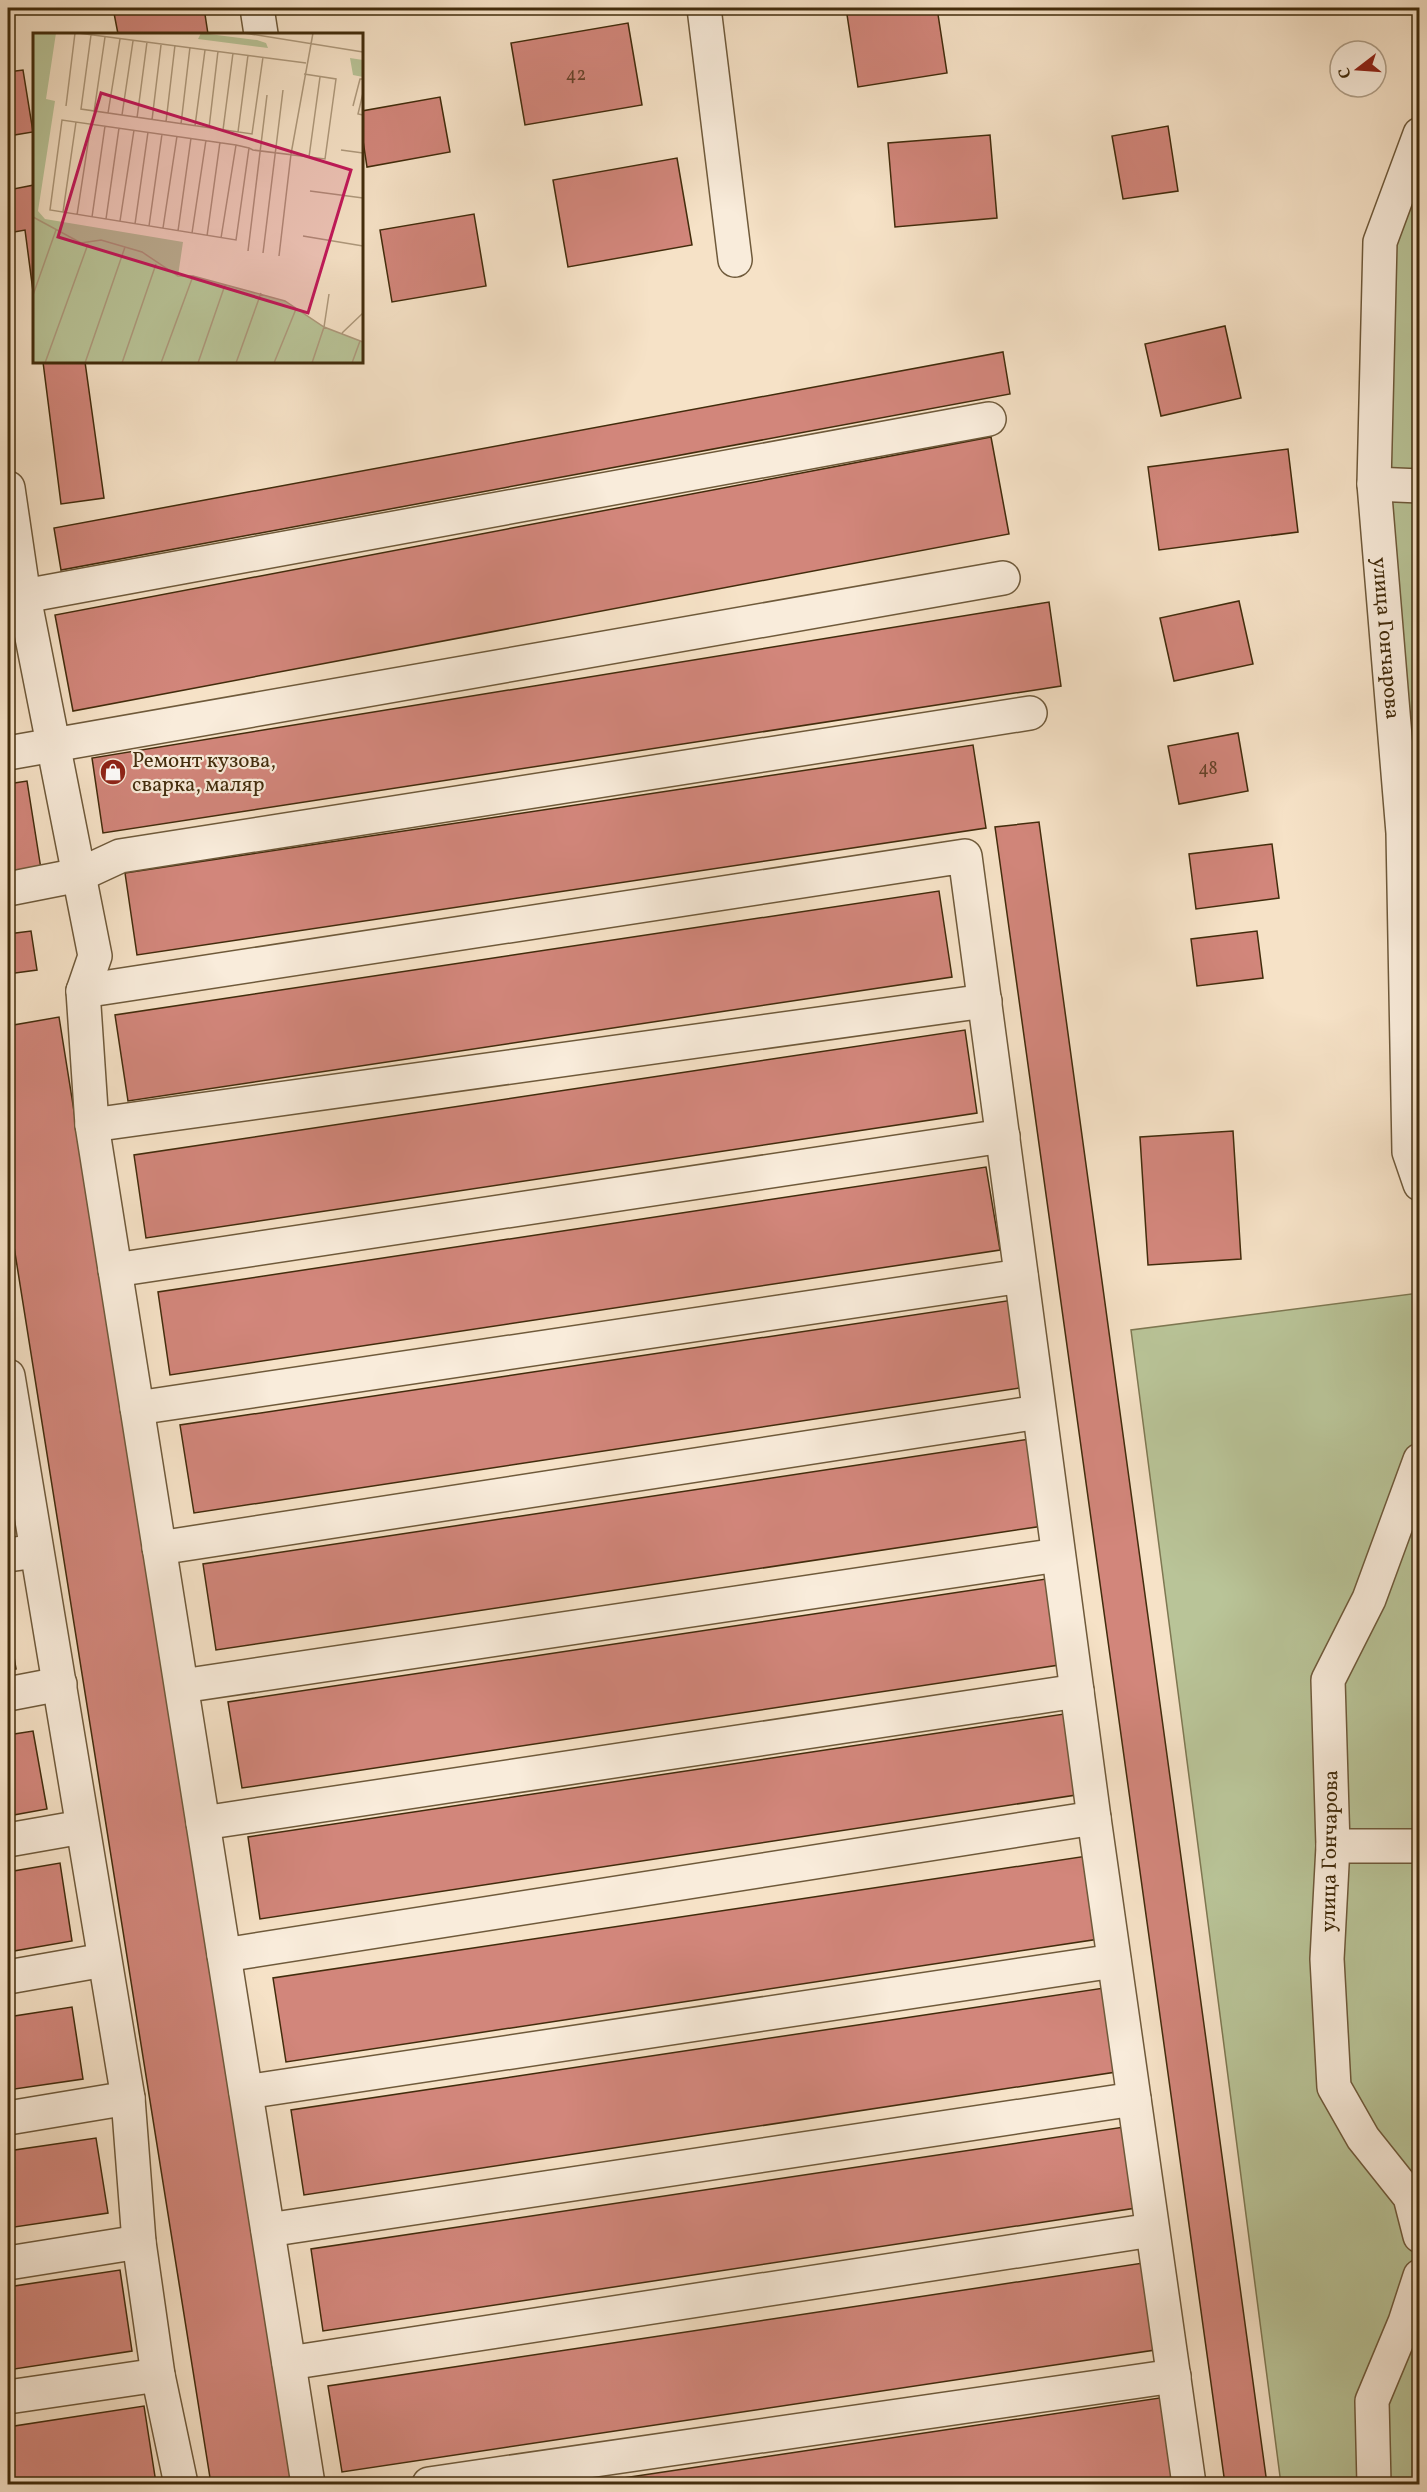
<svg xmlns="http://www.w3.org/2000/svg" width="1427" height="2492" viewBox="0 0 1427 2492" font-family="Vollkorn,serif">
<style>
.green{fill:#b9c498;stroke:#7e7852;stroke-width:1.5}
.building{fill:#d2867b;stroke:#422c0c;stroke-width:1.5}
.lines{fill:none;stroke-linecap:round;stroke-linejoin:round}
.minor-casing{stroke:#6f5a3b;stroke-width:36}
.minor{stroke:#f9ecdb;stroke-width:33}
.labels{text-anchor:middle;stroke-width:4.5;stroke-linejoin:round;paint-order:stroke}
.number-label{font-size:18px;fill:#664228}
.street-label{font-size:21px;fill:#422c0c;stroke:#f9ecdb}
.poi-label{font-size:21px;fill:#422c0c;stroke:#f9ecdb;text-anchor:start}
.inset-road{fill:none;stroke:#ae997c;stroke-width:1.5}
.view{fill:#c2185b;fill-opacity:0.15;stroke:#c2185b;stroke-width:3}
.inset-edge{fill:none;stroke:#422c0c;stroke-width:3}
</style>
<rect width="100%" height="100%" fill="#f6e2c7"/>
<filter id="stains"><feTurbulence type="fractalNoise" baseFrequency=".00333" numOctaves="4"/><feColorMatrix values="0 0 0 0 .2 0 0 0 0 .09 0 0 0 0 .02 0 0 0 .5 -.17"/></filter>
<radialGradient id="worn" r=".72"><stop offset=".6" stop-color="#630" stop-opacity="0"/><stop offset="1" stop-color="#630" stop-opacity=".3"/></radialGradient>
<g class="green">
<polygon points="1419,134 1419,1184 1380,242"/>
<polygon points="1419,1293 1419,2484 1281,2484 1131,1330"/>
</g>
<g class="building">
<polygon points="113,8 204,8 208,34 118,34"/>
<polygon points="846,8 937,8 947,73 858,87"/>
<polygon points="628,23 642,105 525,125 511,43"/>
<polygon points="23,70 33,132 8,136 8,72"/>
<polygon points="440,97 450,152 367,167 362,134 362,111"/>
<polygon points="1168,126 1178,191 1123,199 1112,136"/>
<polygon points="990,135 997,218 895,227 888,143"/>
<polygon points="677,158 692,245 568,267 553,180"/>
<polygon points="34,185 34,299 25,230 8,233 8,190"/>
<polygon points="474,214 486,286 392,302 380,230"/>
<polygon points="1225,326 1241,398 1161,416 1145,344"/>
<polygon points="1003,352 1010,394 61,570 54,528"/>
<polygon points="43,362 85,362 104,498 61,504"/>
<polygon points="991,437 1009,534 73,711 55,615"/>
<polygon points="1288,449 1298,532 1159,550 1148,467"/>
<polygon points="1239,601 1253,664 1174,681 1160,618"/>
<polygon points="1049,602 1061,686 103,833 92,758"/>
<polygon points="1238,733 1248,791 1179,804 1168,746"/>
<polygon points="973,745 986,828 137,955 125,873"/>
<polygon points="27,781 41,869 8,874 8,784"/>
<polygon points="1039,822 1267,2484 1225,2484 995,827"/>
<polygon points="1272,844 1279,898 1196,909 1189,854"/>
<polygon points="939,891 952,977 128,1101 115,1015"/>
<polygon points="31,931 37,970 8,974 8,934"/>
<polygon points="1257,931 1263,978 1197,986 1191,939"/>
<polygon points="59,1017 293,2484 211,2484 8,1209 8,1026"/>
<polygon points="965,1030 977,1113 146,1238 134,1155"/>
<polygon points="1233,1131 1241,1259 1148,1265 1140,1137"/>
<polygon points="986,1167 1000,1250 170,1375 158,1292"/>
<polygon points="1013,1300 1026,1387 194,1513 180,1425"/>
<polygon points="1030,1439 1043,1526 216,1650 203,1564"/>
<polygon points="1046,1579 1059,1665 242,1788 228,1702"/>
<polygon points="8,1620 16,1669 8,1671"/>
<polygon points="1064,1714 1076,1795 260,1919 248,1837"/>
<polygon points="33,1731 47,1809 8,1816 8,1735"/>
<polygon points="1087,1856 1099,1939 286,2062 273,1978"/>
<polygon points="60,1863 72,1941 8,1952 8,1872"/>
<polygon points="1104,1988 1116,2072 304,2195 291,2110"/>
<polygon points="72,2007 83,2079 8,2090 8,2017"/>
<polygon points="1124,2127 1136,2208 323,2331 311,2249"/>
<polygon points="96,2138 108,2213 8,2228 8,2151"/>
<polygon points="1143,2263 1155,2350 342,2472 328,2386"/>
<polygon points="120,2270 132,2351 8,2370 8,2287"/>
<polygon points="1166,2397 1180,2484 583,2484"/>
<polygon points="144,2406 156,2483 8,2484 8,2427"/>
</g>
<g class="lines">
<defs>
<g id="minor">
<polyline points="257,8 261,34"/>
<polyline points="704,8 735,260"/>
<path id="s1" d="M 1420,134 L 1380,242 L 1374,484 L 1403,833 L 1409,1152 L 1420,1184"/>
<polyline points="1374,484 1420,486"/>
<polyline points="8,488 24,597 95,956 83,991 92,1125 308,2484"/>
<polyline points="8,599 989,419"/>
<polyline points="8,753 1003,578"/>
<polyline points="8,889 79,875 120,856 1030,713"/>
<polyline points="83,991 965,856 1094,1818 1189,2484"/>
<polyline points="92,1125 985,1001"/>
<polyline points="115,1270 1003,1136"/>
<polyline points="8,1376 128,2098 139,2242 158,2375 181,2484"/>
<polyline points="137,1408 1021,1276"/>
<polyline points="1420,1460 1369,1599 1328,1680 1333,1846 1327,1959 1334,2087 1363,2138 1410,2197 1420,2236"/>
<polyline points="159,1548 1039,1412"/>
<polyline points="8,1555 36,1551"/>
<polyline points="182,1686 1058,1555"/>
<polyline points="8,1694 60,1684"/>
<polyline points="203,1823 1077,1691"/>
<polyline points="8,1840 82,1827"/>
<polyline points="1333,1846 1420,1846"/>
<polyline points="224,1955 1094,1818"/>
<polyline points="8,1977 104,1960"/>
<polyline points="246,2092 1114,1961"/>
<polyline points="8,2118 128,2098"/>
<polyline points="268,2230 1134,2099"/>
<polyline points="8,2263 139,2242"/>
<polyline points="289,2363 1152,2230"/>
<polyline points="8,2397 158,2375"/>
<polyline points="429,2484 1174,2376"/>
<polyline points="1374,2484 1372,2401 1405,2322 1420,2276"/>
</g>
</defs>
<use href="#minor" class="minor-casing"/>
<use href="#minor" class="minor"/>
</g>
<defs>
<symbol id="shop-disc" viewBox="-11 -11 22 22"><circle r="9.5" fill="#8f2418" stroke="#f9ecdb"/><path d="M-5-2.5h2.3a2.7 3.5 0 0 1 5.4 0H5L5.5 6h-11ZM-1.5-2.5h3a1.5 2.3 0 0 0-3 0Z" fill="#fff"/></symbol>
</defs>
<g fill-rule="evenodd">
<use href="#shop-disc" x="98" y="757" width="30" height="30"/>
</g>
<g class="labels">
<g class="number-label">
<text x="576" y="80">42</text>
<text x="1208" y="774">48</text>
</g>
<g class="street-label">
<text dy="7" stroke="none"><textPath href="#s1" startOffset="512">улица Гончарова</textPath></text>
<text transform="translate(1329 1851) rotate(-89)" y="7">улица Гончарова</text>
</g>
<g class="poi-label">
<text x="132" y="767">Ремонт кузова,<tspan x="132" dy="24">сварка, маляр</tspan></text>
</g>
</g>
<g transform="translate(33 33)">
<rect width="330" height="330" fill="#f6e2c7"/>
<path d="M 0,0 L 23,0 L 13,66 L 22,68 L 5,178 L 12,186 L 150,209 L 145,243 L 160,243 L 252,268 L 291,294 L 330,309 L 330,330 L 0,330 ZM 168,0 L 224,7 L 233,10 L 235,15 L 165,6 ZM 317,25 L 330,27 L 330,44 L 320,42 Z" fill="#b9c498"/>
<path class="inset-road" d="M 45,0 L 273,30M 211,0 L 330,19M 58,2 L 48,76 L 219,101 L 230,24M 330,60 L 325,81 L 330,82M 33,73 L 42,0M 320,73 L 327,46 L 330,46M 61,79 L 72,4M 75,80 L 87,6M 89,82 L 100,8M 104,85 L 114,9M 119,87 L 128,12M 133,89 L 142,12M 148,91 L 157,14M 162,93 L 172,17M 176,95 L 185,18M 190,97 L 200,20M 205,99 L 215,22M 216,115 L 203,207 L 17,177 L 29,87 L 203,112 L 216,115 L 220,117 L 292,126 L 303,46 L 271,41M 308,117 L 330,120M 276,124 L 287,44M 277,158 L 330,165M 30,179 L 43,89M 44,182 L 58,91M 0,184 L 48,210 L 68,207 L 109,219 L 145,243 L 160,243 L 252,268 L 291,294 L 330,309M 59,184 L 72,93M 73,186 L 86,95M 87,188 L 101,97M 102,191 L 115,99M 116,193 L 129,101M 130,195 L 144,103M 145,198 L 158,105M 159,200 L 173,107M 174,203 L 187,109M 270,203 L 330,213M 188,205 L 203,112M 215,218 L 234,62M 230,220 L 250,57M 246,223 L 258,121 L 280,0M 0,262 L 23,197M 309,300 L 330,280M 12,330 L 55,211M 52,330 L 92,214M 89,330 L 123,231M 128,330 L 160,243M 165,330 L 192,252M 203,330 L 228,260M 241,330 L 263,276M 279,330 L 291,294 L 296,261M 319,330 L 327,308"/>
<path class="view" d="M 68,60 L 318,137 L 275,280 L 25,204 Z"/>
<rect width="330" height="330" class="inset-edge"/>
</g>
<rect width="1427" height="2492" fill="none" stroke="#f6e2c7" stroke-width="30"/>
<rect x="9" y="9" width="1409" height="2474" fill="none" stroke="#422c0c" stroke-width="3"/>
<rect x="15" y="15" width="1397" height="2462" fill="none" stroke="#422c0c" stroke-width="1.5"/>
<g transform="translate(1358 69) rotate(253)"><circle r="28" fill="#f9ecdb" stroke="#b09f88" stroke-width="1.5"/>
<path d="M0-4.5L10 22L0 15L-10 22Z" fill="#8f2418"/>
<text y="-9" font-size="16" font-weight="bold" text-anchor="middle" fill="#422c0c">С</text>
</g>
<rect width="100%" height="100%" filter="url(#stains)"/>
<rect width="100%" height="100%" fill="url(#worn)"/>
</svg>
